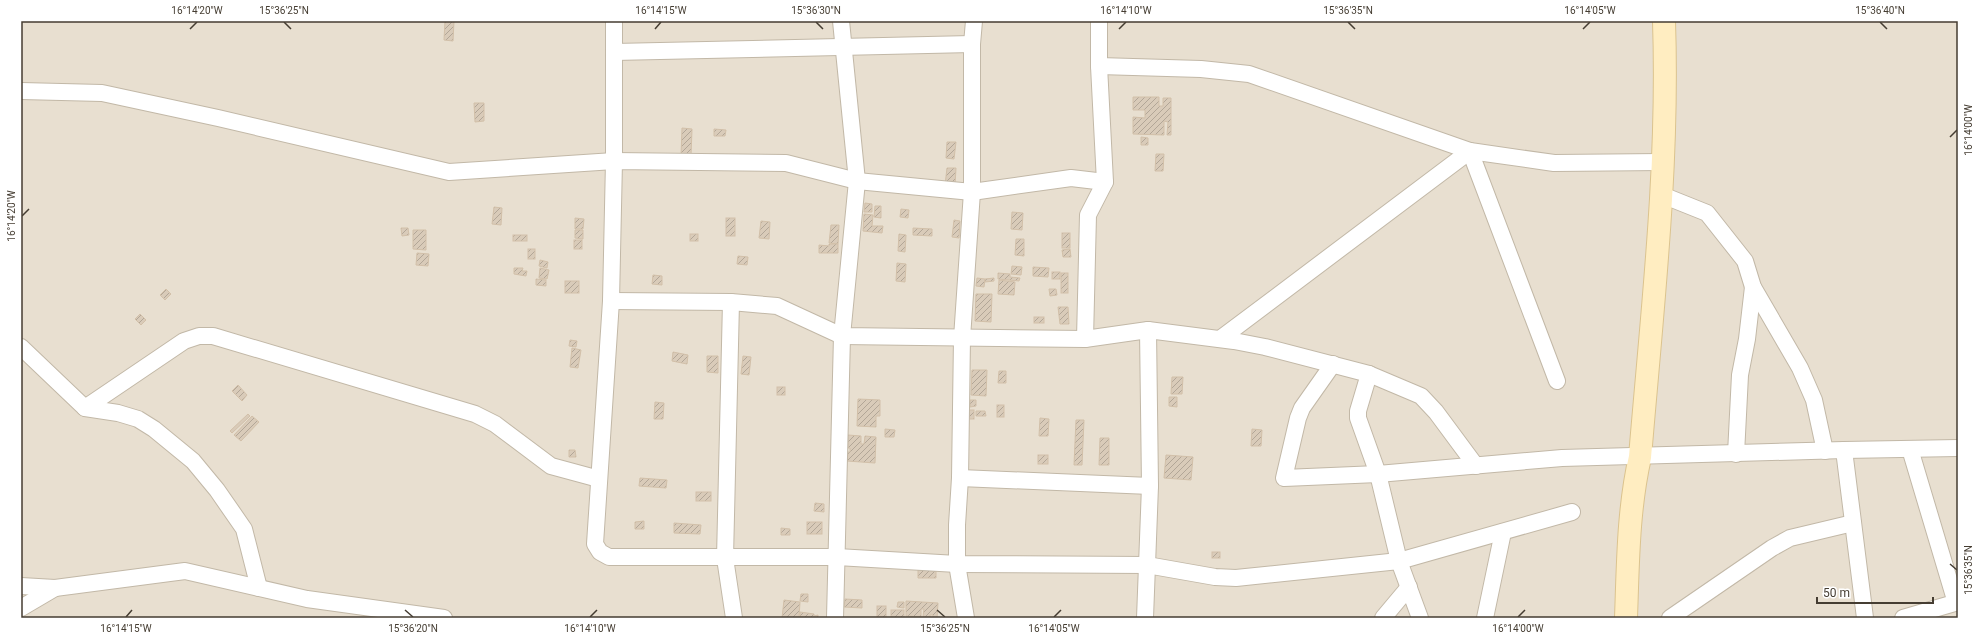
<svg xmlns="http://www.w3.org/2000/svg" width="1979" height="639" viewBox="0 0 1979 639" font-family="Roboto,sans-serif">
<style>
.residential{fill:#e8dfd0}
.building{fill:url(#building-hatch);stroke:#d2c0a9}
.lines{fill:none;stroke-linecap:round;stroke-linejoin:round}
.street-casing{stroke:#c2b8a7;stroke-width:18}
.secondary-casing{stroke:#dbc38e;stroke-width:24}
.street{stroke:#fff;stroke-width:16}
.secondary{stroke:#ffedc1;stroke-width:22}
.ticks{fill:none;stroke:#453d32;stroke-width:1.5}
.neatline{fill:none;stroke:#453d32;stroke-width:1.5}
.ticks-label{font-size:10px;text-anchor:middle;fill:#453d32}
</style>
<defs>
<pattern id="building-hatch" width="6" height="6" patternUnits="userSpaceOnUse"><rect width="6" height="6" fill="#d9cbb9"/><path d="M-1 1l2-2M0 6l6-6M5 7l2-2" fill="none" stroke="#b2a697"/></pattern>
</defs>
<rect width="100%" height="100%" fill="#f3ede2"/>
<rect class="residential" x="21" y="21" width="1937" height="597"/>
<g class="building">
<polygon points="445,21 454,21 453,41 444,40"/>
<polygon points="1133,97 1159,97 1159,106 1163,106 1163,98 1171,98 1171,135 1167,135 1168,122 1164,121 1164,135 1133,134 1133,117 1145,118 1145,110 1133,110"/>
<polygon points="474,103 484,103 484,121 475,122"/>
<polygon points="682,128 692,129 691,156 681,156"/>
<polygon points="714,129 726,130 725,136 714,136"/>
<polygon points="1141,137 1148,138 1148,145 1141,145"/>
<polygon points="947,142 956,142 954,159 946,158"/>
<polygon points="1156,154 1164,154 1163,171 1155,171"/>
<polygon points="947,168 956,168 955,185 945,185"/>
<polygon points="865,203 872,204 872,212 864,212"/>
<polygon points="875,206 881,206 881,218 874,217"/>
<polygon points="494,207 502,208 501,225 492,224"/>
<polygon points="901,209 909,210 908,218 900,217"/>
<polygon points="1012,212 1023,213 1022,230 1011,229"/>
<polygon points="864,214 873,215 872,226 883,226 882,233 863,231"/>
<polygon points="575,218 584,219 583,229 575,229"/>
<rect x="726" y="218" width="9" height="18"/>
<polygon points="954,220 960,221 959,238 952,237"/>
<polygon points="761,221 770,222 769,239 759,238"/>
<polygon points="831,225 839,225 838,244 829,243"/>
<polygon points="401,228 408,228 409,235 402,236"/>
<polygon points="913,228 932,229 932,236 913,235"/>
<polygon points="413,230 426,230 426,250 413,249"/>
<polygon points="575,230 583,230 583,239 575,238"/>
<rect x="1062" y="233" width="8" height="15"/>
<rect x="690" y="234" width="8" height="7"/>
<polygon points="899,234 906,235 905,252 898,251"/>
<rect x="513" y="235" width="14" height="6"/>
<polygon points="1016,239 1024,239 1024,256 1015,255"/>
<rect x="574" y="240" width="8" height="9"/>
<polygon points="829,244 838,244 838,253 819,253 819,245 829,246"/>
<rect x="528" y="249" width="7" height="10"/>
<polygon points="1070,249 1071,257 1063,257 1062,250"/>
<polygon points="417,253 429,254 428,266 416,265"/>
<polygon points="738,256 748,257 747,265 737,264"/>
<polygon points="540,260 548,262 547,268 539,266"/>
<polygon points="897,263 906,264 905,282 896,281"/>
<polygon points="1012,266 1022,267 1021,275 1011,274"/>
<polygon points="1033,267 1049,268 1048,277 1033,276"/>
<polygon points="514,268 523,268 522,271 527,271 526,276 514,274"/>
<polygon points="540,268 549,270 547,279 539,278"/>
<rect x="1052" y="272" width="8" height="7"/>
<polygon points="998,273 1010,274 1010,277 1020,278 1019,281 998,279"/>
<rect x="1061" y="273" width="7" height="20"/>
<polygon points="653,275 662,276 662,285 652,284"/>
<polygon points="977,278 985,279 984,287 976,286"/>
<polygon points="994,278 994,281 985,282 985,279"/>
<polygon points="536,279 546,280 546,286 536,285"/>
<polygon points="999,280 1015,282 1014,295 998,294"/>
<rect x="565" y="281" width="14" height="12"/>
<polygon points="166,289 171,294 165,300 160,295"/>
<polygon points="1049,289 1056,289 1057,295 1050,296"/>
<polygon points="976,294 992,294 991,322 975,321"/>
<polygon points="1058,307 1068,307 1069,324 1060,324"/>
<polygon points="140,314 146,320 141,325 135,319"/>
<rect x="1034" y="317" width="10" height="6"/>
<polygon points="570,340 577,341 576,347 569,346"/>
<polygon points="572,348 581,350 578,368 570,367"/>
<polygon points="673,352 688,355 687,364 672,361"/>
<polygon points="707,356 718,356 718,373 707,372"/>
<polygon points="743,356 751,357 749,375 741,374"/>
<polygon points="972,370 987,370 986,396 971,395"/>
<polygon points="999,371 1006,371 1006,383 998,383"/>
<polygon points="1172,377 1183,377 1182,394 1171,394"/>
<polygon points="238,385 247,395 242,401 232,391"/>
<rect x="777" y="387" width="8" height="8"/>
<polygon points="1169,397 1177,397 1177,407 1169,406"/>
<polygon points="858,399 880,400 880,416 876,416 876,427 857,426"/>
<polygon points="970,400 976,400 976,406 970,407"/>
<polygon points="655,402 664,403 663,419 654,419"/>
<rect x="997" y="405" width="7" height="12"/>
<rect x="969" y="410" width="5" height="9"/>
<polygon points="976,411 985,411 986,416 976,416"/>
<polygon points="248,414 250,416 232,433 230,431"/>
<polygon points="252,416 259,422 241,441 234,435"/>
<polygon points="1040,418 1049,419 1048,436 1039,436"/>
<polygon points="1076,420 1084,420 1082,465 1074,465"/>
<polygon points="885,429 895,430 894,437 885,437"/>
<polygon points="1252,429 1262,430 1261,446 1251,446"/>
<polygon points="848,435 861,436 861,444 864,444 865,436 876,437 875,463 847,461 848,452 850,452 850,448 848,448"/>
<polygon points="1100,438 1109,438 1109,465 1099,465"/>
<polygon points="569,450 575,450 576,457 569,457"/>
<rect x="1038" y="455" width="10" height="9"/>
<polygon points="1166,455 1193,457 1191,480 1164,478"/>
<polygon points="640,478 667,480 666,488 639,486"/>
<rect x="696" y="492" width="15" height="9"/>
<polygon points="815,503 824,504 824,512 814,511"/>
<polygon points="644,521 644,529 635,529 635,522"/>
<rect x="807" y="522" width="15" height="12"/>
<polygon points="674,523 701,525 700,534 674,533"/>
<polygon points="781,528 790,529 790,535 781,535"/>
<rect x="1212" y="552" width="8" height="6"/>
<polygon points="918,570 936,571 936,578 918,578"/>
<polygon points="801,594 808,594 808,602 800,601"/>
<polygon points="845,599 862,600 862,608 844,607"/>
<polygon points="784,600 800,602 799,618 782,618"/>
<polygon points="906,601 938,603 937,618 933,618 933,615 930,615 930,617 923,617 924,609 921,609 921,617 906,616"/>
<polygon points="898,602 904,602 904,608 897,607"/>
<rect x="877" y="606" width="9" height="12"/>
<rect x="891" y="610" width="13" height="8"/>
<polygon points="800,612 814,614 814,616 818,615 818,618 800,618"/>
</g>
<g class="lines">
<defs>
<g id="street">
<polyline points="614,21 614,161 611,301 595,544 600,552 609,557 837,557 957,564 1147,565 1215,577 1236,578 1399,561 1572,512"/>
<polyline points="614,52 972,44"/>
<polyline points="1099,66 1201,69 1249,74 1470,151 1557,381"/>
<polyline points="21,91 102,93 218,118 449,172 614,161 786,163 857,181 972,192 1071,178 1105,182"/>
<polyline points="1662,195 1707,213 1745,261 1753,287 1800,368 1814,400 1825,451"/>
<polyline points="611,301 731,302 777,306 842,336 1085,339 1148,330 1234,341 1265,347 1369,374 1421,396 1436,412 1476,466"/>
<polyline points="731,302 725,558 734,618"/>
<polyline points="1085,339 1088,215 1105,182 1099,66 1099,21"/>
<polyline points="1220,339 1470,151 1554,163 1662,162"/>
<polyline points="21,347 85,408 118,413 138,419 154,429 193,461 217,490 244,529 259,588"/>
<polyline points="1333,364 1302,408 1298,418 1284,478 1378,474 1562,458 1844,450 1865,618"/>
<polyline points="1369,374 1358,411 1358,418 1378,474 1399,561 1420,618"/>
<polyline points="85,408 184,341 199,336 213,336 475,414 495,424 551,466 599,479"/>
<polyline points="1910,449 1956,603"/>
<polyline points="1844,450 1958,448"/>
<polyline points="1736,454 1740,375 1747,339 1753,287"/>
<polyline points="960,478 1150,486"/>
<polyline points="21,586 55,588 185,571 307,599 444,618"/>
<polyline points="21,608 55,588"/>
<polyline points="835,618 842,336 857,181 841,21"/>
<polyline points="966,618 957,564 957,525 960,478 962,338 972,192 972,44 974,21"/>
<polyline points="1145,618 1150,486 1148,330"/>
<polyline points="1383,618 1409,587"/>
<polyline points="1485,618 1503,532"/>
<polyline points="1670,618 1772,548 1790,538 1853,523"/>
<polyline points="1903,618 1958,602"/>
</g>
<path id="secondary" d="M 1626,618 C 1628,564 1628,510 1640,457 C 1652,312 1669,167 1664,21"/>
</defs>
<use href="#street" class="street-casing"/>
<use href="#secondary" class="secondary-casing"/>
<use href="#street" class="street"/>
<use href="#secondary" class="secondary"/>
</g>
<path class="ticks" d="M 284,22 L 291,29M 816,22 L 823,29M 1348,22 L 1355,29M 1880,22 L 1887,29M 190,29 L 197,22M 655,29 L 661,22M 1119,29 L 1126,22M 1583,29 L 1590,22M 1950,137 L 1957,130M 22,216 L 29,209M 1950,564 L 1957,570M 405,610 L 413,617M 937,610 L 945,617M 126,617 L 132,610M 590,617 L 597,610M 1054,617 L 1061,610M 1518,617 L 1525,610"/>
<rect width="1979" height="639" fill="none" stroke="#ffffff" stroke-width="44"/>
<path d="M1817 597v6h116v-6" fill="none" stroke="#453d32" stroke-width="2"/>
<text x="1823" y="597" font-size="12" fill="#453d32" stroke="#ffffff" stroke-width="3" paint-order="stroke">50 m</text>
<rect x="22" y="22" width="1935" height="595" class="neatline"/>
<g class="ticks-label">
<text x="197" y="14">16°14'20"W</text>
<text x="284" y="14">15°36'25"N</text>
<text x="661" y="14">16°14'15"W</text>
<text x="816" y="14">15°36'30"N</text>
<text x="1126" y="14">16°14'10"W</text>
<text x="1348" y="14">15°36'35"N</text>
<text x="1590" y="14">16°14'05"W</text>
<text x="1880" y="14">15°36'40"N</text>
<text transform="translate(1968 130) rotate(-90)" y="4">16°14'00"W</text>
<text transform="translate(11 216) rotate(-90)" y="4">16°14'20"W</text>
<text transform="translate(1968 570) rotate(-90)" y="4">15°36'35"N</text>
<text x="126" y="632">16°14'15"W</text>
<text x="413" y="632">15°36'20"N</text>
<text x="590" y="632">16°14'10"W</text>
<text x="945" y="632">15°36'25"N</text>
<text x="1054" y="632">16°14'05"W</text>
<text x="1518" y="632">16°14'00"W</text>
</g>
</svg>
